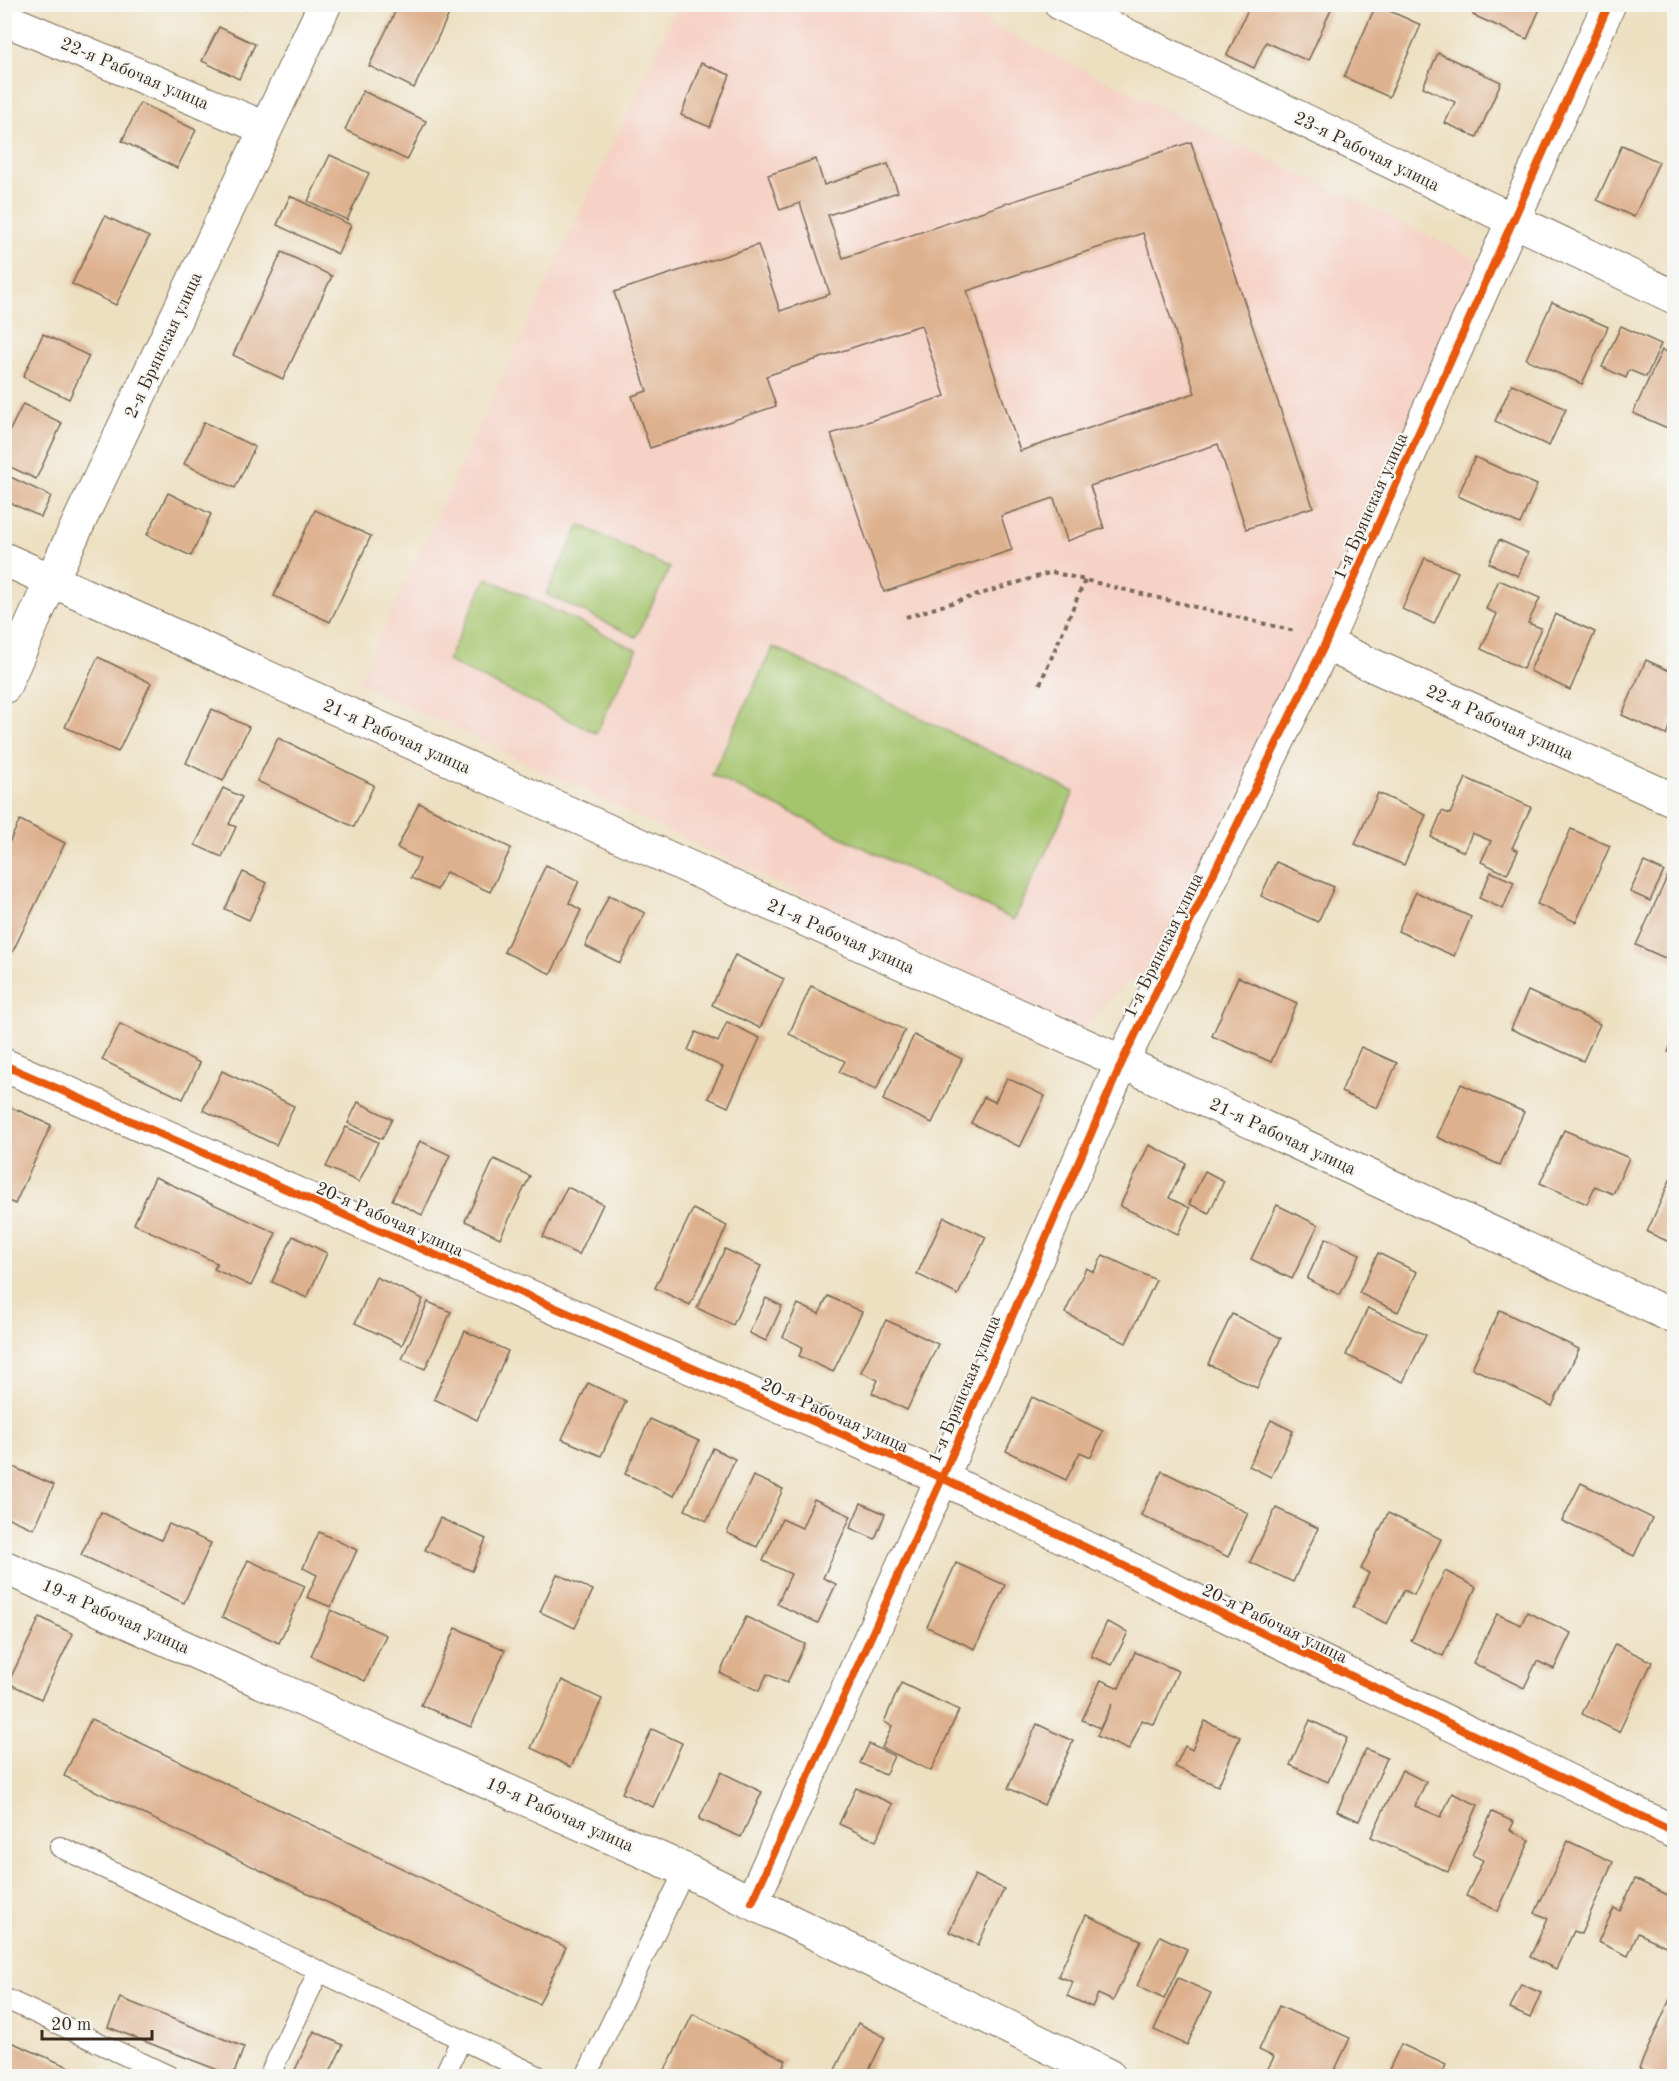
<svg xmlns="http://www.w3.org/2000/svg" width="1679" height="2081" viewBox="0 0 1679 2081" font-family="'Old Standard TT',serif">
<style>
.built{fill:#f6d1c5}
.green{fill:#a5c56d;stroke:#707846;stroke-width:1.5}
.building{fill:#deb18e;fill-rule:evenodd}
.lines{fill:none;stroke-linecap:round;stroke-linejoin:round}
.service-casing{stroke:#796a57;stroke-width:22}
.minor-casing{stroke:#796a57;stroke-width:35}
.path{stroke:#796a57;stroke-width:4;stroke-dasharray:4.5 4.5;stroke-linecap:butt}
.service{stroke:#fff;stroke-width:20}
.minor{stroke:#fff;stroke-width:33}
.cycleway-casing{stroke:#f6f6f2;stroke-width:11}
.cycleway{stroke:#e8590c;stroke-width:8}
.labels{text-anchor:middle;stroke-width:4.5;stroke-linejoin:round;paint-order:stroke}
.street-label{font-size:18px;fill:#3b2a1e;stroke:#f6f6f2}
</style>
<rect width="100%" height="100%" fill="#f6f6f2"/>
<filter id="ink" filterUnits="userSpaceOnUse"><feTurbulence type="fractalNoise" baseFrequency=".0167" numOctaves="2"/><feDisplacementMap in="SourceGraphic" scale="12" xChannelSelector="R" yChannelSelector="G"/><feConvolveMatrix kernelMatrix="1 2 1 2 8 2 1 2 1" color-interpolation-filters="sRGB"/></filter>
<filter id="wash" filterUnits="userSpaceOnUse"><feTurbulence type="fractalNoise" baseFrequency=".008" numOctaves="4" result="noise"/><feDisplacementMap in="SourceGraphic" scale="24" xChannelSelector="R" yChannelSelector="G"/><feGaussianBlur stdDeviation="1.35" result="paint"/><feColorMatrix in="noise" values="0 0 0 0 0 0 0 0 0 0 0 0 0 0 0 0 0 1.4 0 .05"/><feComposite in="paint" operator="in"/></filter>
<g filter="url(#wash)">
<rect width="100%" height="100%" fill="#ede0c1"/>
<polygon class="built" points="678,5 950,5 1483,262 1313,635 1158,963 1115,992 1084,1031 358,682"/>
<g class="green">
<polygon points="580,525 670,568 636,637 546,594"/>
<polygon points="487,578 637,650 596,733 447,661"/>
<polygon points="773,647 1074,792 1014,920 712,775"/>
</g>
<g id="blocks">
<g class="building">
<polygon points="234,4 249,4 246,10"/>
<polygon points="399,4 429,4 449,14 414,88 369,66"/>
<polygon points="1478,4 1542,4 1527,39 1473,15"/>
<polygon points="1250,5 1333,5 1308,61 1266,42 1254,68 1227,55"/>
<polygon points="1376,5 1421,25 1389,97 1344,77"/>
<polygon points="219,27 255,44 239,79 202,61"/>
<polygon points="1438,53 1501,82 1477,137 1445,123 1455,102 1423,87"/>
<polygon points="701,63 730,75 710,127 681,115"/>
<polygon points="363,91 426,121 407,160 345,130"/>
<polygon points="140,103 196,130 177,168 122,141"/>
<path d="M 1191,142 L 1313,507 L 1246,529 L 1218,444 L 1090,486 L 1104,528 L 1067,541 L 1054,498 L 1001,516 L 1012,550 L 884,592 L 831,434 L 945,396 L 921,325 L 766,376 L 776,406 L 650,448 L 632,396 L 647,391 L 614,292 L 758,245 L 780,311 L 830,294 L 800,203 L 780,210 L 768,175 L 816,159 L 824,185 L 888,164 L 898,192 L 828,215 L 843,258 ZM 1143,233 L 1195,393 L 1020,451 L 967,291 Z"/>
<polygon points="1622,145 1659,162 1634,217 1597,200"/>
<polygon points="330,155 369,173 347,220 308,201"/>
<polygon points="290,196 351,225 338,254 277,225"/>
<polygon points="105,216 149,237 116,305 72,284"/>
<polygon points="282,252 332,276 283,379 233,355"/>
<polygon points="1552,302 1608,327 1582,384 1526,359"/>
<polygon points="1621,326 1661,344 1646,377 1629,370 1626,378 1602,367"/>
<polygon points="43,334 89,356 69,399 23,377"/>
<polygon points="1662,350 1674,355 1674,425 1672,430 1633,413"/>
<polygon points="1512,384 1566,409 1549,446 1495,421"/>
<polygon points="23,404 62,423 36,479 4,464 4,442"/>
<polygon points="204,422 255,447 235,488 184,464"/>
<polygon points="1475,457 1537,485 1520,524 1458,496"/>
<polygon points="4,474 51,496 41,517 4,500"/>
<polygon points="168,493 211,514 191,556 147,535"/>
<polygon points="315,510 371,536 330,622 274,596"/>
<polygon points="1499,540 1528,553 1518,576 1489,563"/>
<polygon points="1425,558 1458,572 1434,624 1402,609"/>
<polygon points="1499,580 1540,598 1528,623 1541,628 1523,669 1481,649 1497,614 1486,609"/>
<polygon points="1555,614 1595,632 1570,690 1530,671"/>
<polygon points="98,657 151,683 118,752 65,727"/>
<polygon points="1646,660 1674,673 1674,715 1666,735 1622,715"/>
<polygon points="212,709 249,727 223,781 186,763"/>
<polygon points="278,738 374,785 354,827 257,781"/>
<polygon points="1466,778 1531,807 1512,848 1518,851 1507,874 1481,862 1491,841 1472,833 1464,852 1431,837 1442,811 1450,814"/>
<polygon points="223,788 242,797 229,824 236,827 222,857 195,845"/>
<polygon points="1378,793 1426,815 1404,865 1355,844"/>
<polygon points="419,803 511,848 490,892 446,872 437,890 411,878 420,859 397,848"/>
<polygon points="20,820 65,843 12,953 4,949 4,853"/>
<polygon points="1571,829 1610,846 1576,922 1537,904"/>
<polygon points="1276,862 1334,887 1318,922 1261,896"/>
<polygon points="1644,862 1664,871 1650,901 1630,892"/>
<polygon points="546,865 579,881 569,903 581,910 551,974 504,952"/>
<polygon points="243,872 267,883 249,920 225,909"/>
<polygon points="1491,872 1514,882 1503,909 1479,898"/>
<polygon points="1669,873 1674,876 1674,962 1636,945"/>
<polygon points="1416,892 1471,917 1454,956 1398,931"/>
<polygon points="609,895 645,913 620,963 585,946"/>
<polygon points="735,955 784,979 760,1028 712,1005"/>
<polygon points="1238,977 1297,1003 1271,1062 1212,1036"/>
<polygon points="811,986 905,1030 876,1090 839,1072 845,1061 789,1034"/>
<polygon points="1528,991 1600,1024 1583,1061 1511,1029"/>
<polygon points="727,1022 760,1038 728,1107 708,1098 723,1067 688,1050 696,1032 718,1042"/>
<polygon points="120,1024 200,1063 183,1099 102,1060"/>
<polygon points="914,1035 962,1059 932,1123 883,1100"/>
<polygon points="1674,1036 1674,1055 1668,1052"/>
<polygon points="1361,1047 1397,1063 1377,1108 1341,1092"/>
<polygon points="222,1071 294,1106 276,1145 203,1110"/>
<polygon points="1007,1078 1045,1096 1020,1147 971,1123 984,1097 995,1102"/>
<polygon points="1461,1084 1524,1112 1500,1165 1437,1137"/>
<polygon points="358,1102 392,1119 382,1139 348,1123"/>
<polygon points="4,1104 51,1125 15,1204 4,1199"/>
<polygon points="346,1127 378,1142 359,1182 326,1167"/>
<polygon points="1564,1130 1629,1158 1613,1194 1595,1186 1587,1204 1540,1183"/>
<polygon points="420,1141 450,1155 422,1215 392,1200"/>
<polygon points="1149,1145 1186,1163 1169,1198 1190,1208 1178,1234 1120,1206"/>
<polygon points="494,1159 530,1176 500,1238 465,1221"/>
<polygon points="1205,1171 1224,1181 1209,1213 1189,1204"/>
<polygon points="1674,1171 1674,1244 1647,1232"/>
<polygon points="155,1177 276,1233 251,1286 214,1269 217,1263 134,1224"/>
<polygon points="567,1187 603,1204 579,1255 543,1237"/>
<polygon points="1277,1205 1318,1225 1292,1279 1251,1259"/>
<polygon points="693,1209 727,1226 690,1305 655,1288"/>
<polygon points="944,1217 986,1237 958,1295 917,1274"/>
<polygon points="293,1236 327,1253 307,1298 272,1282"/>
<polygon points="1326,1238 1360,1254 1340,1295 1307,1279"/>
<polygon points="725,1249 761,1266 733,1325 697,1308"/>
<polygon points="1378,1253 1417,1272 1398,1312 1359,1293"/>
<polygon points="1103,1255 1156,1280 1126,1343 1065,1313 1086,1268 1094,1272"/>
<polygon points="376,1277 423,1299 402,1345 355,1323"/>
<polygon points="828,1296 862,1312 833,1372 799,1356 803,1347 783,1337 798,1304 819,1314"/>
<polygon points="766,1298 782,1306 766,1341 749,1333"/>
<polygon points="428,1302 451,1312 425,1369 402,1359"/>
<polygon points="1368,1308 1426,1335 1403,1382 1346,1355"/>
<polygon points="1500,1310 1579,1349 1552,1406 1472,1368"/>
<polygon points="1232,1314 1281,1338 1257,1388 1208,1364"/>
<polygon points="886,1320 938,1344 907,1410 872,1393 878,1380 861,1372"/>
<polygon points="465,1331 508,1351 477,1420 434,1399"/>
<polygon points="588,1383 626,1401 601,1456 562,1439"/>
<polygon points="1032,1397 1103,1431 1091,1457 1080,1452 1066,1480 1006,1451"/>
<polygon points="650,1419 699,1441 674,1496 625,1474"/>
<polygon points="1271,1420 1293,1431 1271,1477 1249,1466"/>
<polygon points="713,1448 735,1459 707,1521 685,1510"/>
<polygon points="4,1463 54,1485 34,1529 4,1516"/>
<polygon points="1162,1471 1248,1513 1228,1557 1141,1515"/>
<polygon points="753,1476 783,1489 757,1547 727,1533"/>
<polygon points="1581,1483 1652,1518 1634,1556 1562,1521"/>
<polygon points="814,1499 851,1516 823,1578 836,1584 818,1623 777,1604 791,1574 763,1561 782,1519 802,1528"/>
<polygon points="861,1503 885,1514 875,1539 850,1528"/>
<polygon points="1276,1508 1318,1528 1293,1582 1250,1562"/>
<polygon points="101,1512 161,1540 169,1524 211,1543 184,1603 81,1555"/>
<polygon points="1388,1513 1441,1539 1414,1595 1404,1590 1387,1624 1353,1607 1369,1573 1361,1569"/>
<polygon points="440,1518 486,1539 472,1571 425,1550"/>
<polygon points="319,1532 357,1550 331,1607 307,1597 317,1575 303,1568"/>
<polygon points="248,1560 305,1586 279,1643 222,1617"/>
<polygon points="956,1563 1005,1585 975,1649 927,1627"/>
<polygon points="1445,1571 1476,1587 1443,1656 1411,1641"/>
<polygon points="557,1574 593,1590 575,1628 540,1612"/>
<polygon points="331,1610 386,1635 365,1681 311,1656"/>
<polygon points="1527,1612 1571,1633 1554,1669 1537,1661 1524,1688 1473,1663 1497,1614 1521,1625"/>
<polygon points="40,1617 73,1634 41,1699 8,1683"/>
<polygon points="746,1617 805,1644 787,1683 767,1674 759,1691 720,1673"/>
<polygon points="1107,1622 1128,1632 1112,1665 1091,1656"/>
<polygon points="456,1628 505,1650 471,1727 421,1705"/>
<polygon points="1615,1644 1652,1662 1619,1732 1582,1714"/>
<polygon points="1135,1652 1178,1671 1154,1725 1142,1720 1129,1750 1097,1736 1112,1704 1100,1728 1082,1720 1101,1680 1119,1688"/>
<polygon points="562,1680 602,1699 571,1767 531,1748"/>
<polygon points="901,1683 959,1710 931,1771 882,1748 892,1726 884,1722"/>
<polygon points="91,1719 566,1947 539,2004 64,1776"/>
<polygon points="1310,1720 1347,1738 1328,1782 1290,1765"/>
<polygon points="1205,1721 1240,1737 1218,1786 1175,1767 1185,1746 1192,1750"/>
<polygon points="1037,1724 1073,1741 1044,1805 1008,1788"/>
<polygon points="652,1729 682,1743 653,1807 622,1793"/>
<polygon points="869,1744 894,1756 885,1775 860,1763"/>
<polygon points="1366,1749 1387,1758 1359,1821 1337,1811"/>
<polygon points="1402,1770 1426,1782 1415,1806 1441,1817 1452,1793 1478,1805 1448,1872 1371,1837"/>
<polygon points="721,1772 762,1792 741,1837 699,1819"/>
<polygon points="856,1788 893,1804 876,1841 839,1824"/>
<polygon points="1492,1812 1514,1822 1510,1830 1530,1840 1498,1911 1466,1896 1483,1860 1472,1855"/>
<polygon points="1568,1841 1613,1862 1581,1934 1574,1931 1556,1969 1530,1957 1548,1918 1535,1913"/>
<polygon points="975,1875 1004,1889 978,1945 949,1932"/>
<polygon points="1635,1879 1674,1898 1674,1950 1638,1933 1628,1956 1598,1942 1614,1908 1620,1911"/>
<polygon points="1086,1915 1141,1940 1113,2001 1098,1994 1092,2007 1067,1996 1073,1982 1058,1976"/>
<polygon points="1160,1936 1187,1949 1164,1999 1137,1986"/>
<polygon points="1178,1978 1211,1993 1187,2045 1154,2030"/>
<polygon points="1521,1984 1541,1993 1530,2018 1510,2009"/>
<polygon points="1674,1990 1674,2076 1658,2076 1639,2068"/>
<polygon points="120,1998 244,2047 233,2076 108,2027"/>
<polygon points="1279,2006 1350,2038 1332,2076 1270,2076 1265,2074 1274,2057 1259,2050"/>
<polygon points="693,2014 786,2060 778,2076 662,2076"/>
<polygon points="858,2023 885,2037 866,2076 832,2076"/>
<polygon points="314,2031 343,2045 328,2076 292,2076"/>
<polygon points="4,2039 90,2076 4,2076"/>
<polygon points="1401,2044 1446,2065 1441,2076 1386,2076"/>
</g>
</g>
</g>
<g filter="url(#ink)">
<use href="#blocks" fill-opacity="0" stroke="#796a57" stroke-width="1.5"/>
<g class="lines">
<defs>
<g id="service">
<polyline points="60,1847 538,2076"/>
<polyline points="4,1998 169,2076"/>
<polyline points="269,2076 319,1971"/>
<polyline points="444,2076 461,2040"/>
<polyline points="586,2076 685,1870"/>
</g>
<g id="minor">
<polyline points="1061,4 1674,297"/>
<polyline points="4,19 265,128"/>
<polyline points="4,559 1122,1062 1674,1317"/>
<polyline points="1325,644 1674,800"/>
<polyline points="4,687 51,581 325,4"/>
<polyline points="4,1065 942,1478 1674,1832"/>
<polyline points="4,1567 685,1870 1109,2076"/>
<polyline points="752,1902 942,1478 1122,1062 1325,644 1609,4"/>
</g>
</defs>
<use href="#service" class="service-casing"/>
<use href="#minor" class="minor-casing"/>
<g class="path">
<polyline points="906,617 1052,572 1294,631"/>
<polyline points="1040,684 1085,580"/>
</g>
<use href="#service" class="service"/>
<use href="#minor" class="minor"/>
<defs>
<g id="cycleway">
<polyline points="4,1065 942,1478 1674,1832"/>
<polyline points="752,1902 942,1478 1122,1062 1325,644 1609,4"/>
</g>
</defs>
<use href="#cycleway" class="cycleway-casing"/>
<use href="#cycleway" class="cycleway"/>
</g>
</g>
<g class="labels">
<g class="street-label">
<text transform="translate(135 73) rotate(23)" y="6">22-я Рабочая улица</text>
<text transform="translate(1367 151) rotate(26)" y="6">23-я Рабочая улица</text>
<text transform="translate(163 345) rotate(-65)" y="6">2-я Брянская улица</text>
<text transform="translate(1370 506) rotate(-66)" y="6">1-я Брянская улица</text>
<text transform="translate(1500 722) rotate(24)" y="6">22-я Рабочая улица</text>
<text transform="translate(397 736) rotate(24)" y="6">21-я Рабочая улица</text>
<text transform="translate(841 936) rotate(24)" y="6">21-я Рабочая улица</text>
<text transform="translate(1163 945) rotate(-64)" y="6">1-я Брянская улица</text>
<text transform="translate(1283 1136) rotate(25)" y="6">21-я Рабочая улица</text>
<text transform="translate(390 1219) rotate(24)" y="6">20-я Рабочая улица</text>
<text transform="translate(964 1389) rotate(-67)" y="6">1-я Брянская улица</text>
<text transform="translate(835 1415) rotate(24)" y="6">20-я Рабочая улица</text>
<text transform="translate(116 1616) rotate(24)" y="6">19-я Рабочая улица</text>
<text transform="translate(1275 1623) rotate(26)" y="6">20-я Рабочая улица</text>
<text transform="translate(560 1814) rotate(24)" y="6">19-я Рабочая улица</text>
</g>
</g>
<rect width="1679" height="2081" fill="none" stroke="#f6f6f2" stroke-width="24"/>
<path d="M42 2030v9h110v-9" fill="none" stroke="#3b2a1e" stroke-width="3"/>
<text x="51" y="2030" font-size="18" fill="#3b2a1e" stroke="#f6f6f2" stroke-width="4.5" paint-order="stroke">20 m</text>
</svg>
